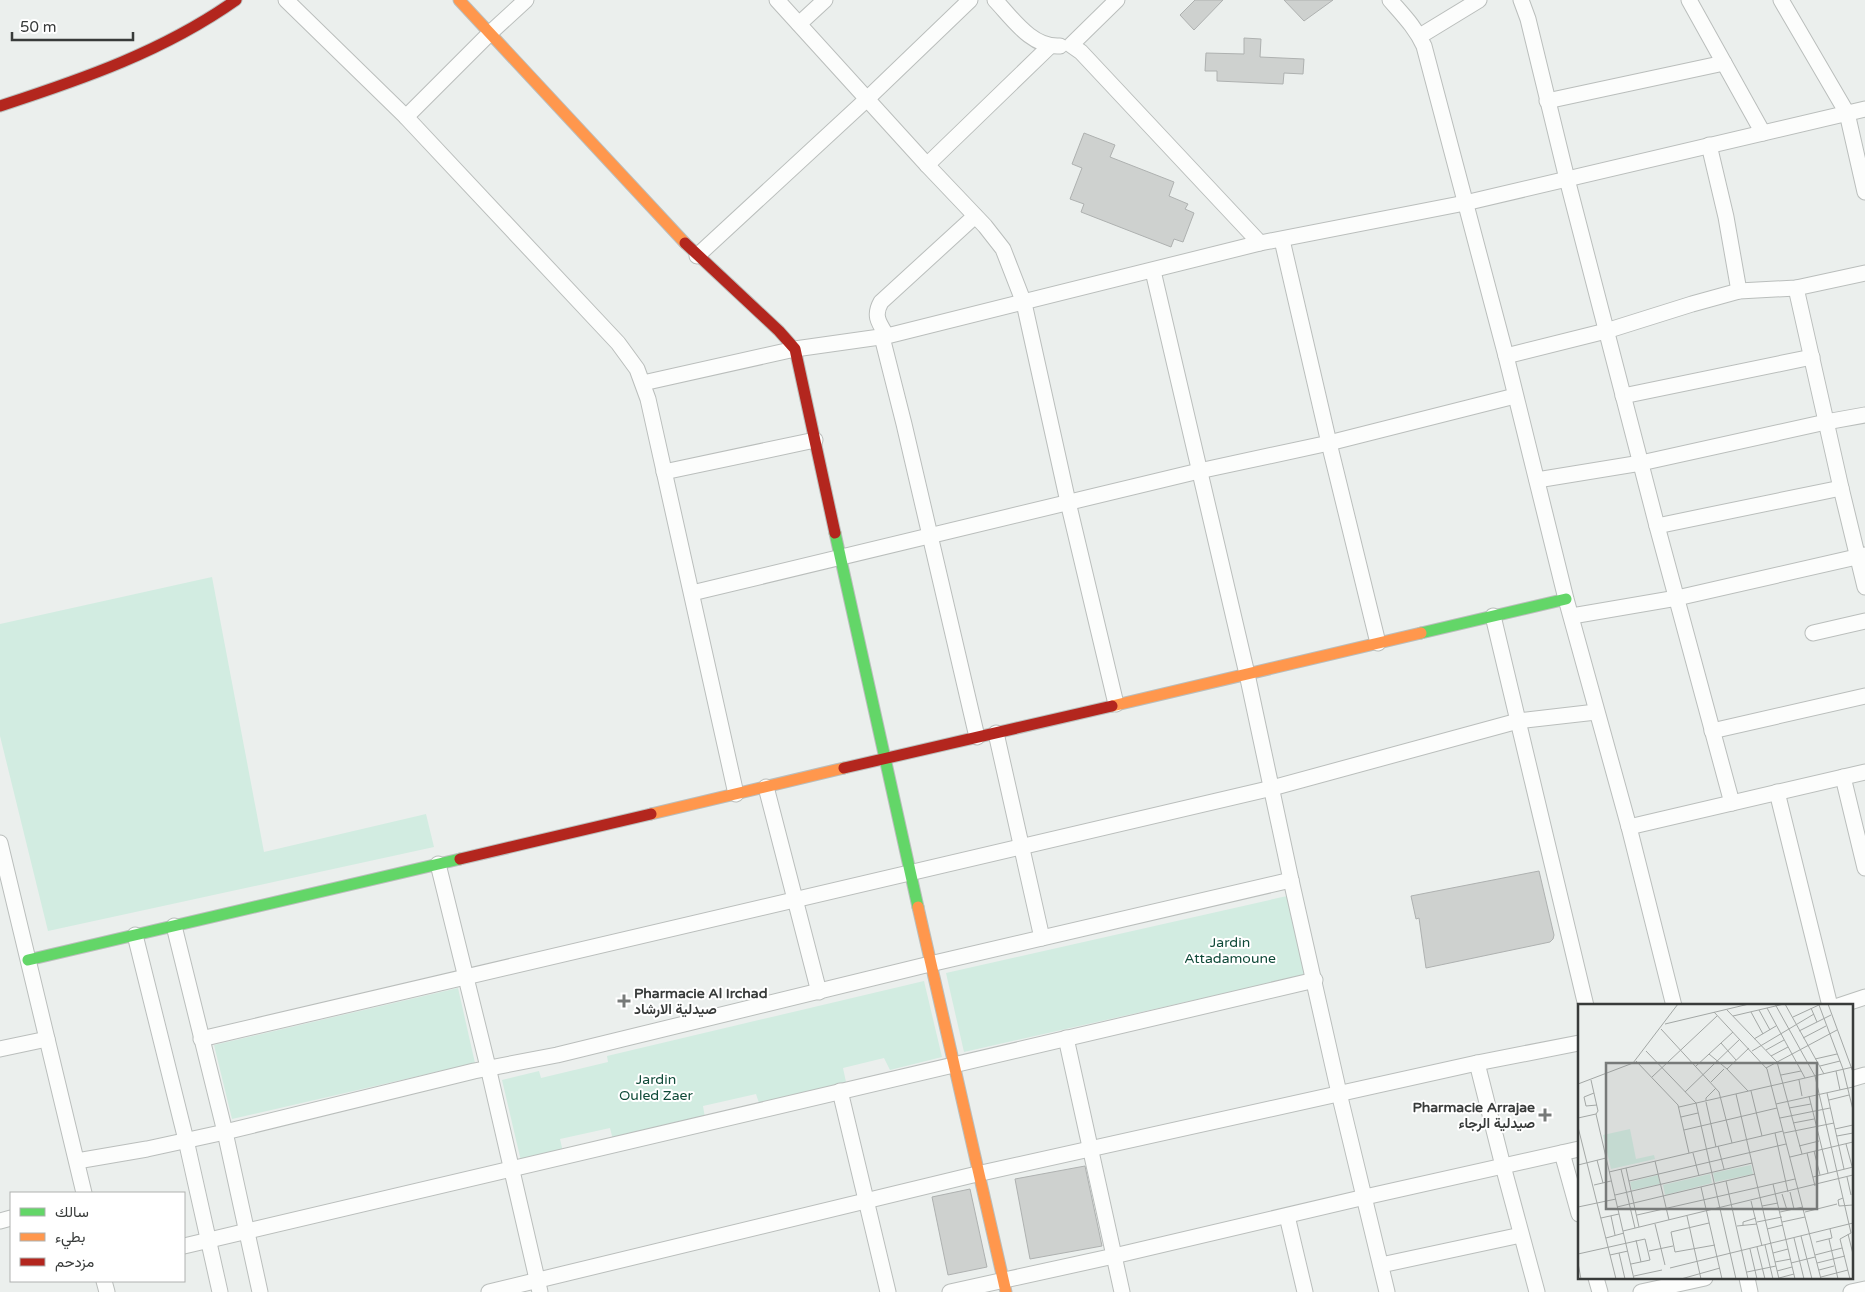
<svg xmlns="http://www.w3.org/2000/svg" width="1865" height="1292" viewBox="0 0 1865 1292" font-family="'Varela Round',Vazirmatn,sans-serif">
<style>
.green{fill:#d2ece1}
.building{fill:#ced1cf;stroke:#aeb1b0}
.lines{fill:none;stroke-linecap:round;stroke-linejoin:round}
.street-casing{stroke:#babebc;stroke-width:17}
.fast-casing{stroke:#babebc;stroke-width:13}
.slow-casing{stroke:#babebc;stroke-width:13}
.jam-casing{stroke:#babebc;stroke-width:13}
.street{stroke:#fcfdfc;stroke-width:15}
.fast{stroke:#63d668;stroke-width:11}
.slow{stroke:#ff974d;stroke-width:11}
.jam{stroke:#b3261e;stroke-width:11}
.poi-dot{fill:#777a79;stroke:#fff;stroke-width:2}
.labels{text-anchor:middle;stroke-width:4;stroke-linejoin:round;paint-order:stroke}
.park-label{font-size:14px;fill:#0f4a38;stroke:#fff}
.poi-label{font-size:14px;font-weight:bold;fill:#383b3a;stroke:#fff;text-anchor:start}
.inset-road{fill:none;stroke:#a3a7a5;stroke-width:1}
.view{fill:#777a79;fill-opacity:0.15;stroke:#777a79;stroke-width:2.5}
.inset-edge{fill:none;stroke:#383b3a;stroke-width:2.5}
</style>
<rect width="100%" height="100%" fill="#ebefed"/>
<g class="green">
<polygon points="212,577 264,852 426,814 434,847 48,931 0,736 0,624"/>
<polygon points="1287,896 1305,975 964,1052 946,973"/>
<polygon points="924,981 942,1057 890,1070 884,1058 843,1068 846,1082 759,1103 756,1094 703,1106 705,1118 613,1140 610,1128 560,1139 563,1152 521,1161 502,1080 539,1071 541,1078 608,1062 607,1056"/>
<polygon points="458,988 475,1063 232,1119 214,1045"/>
</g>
<g class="building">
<polygon points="1195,0 1223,0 1194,30 1180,15"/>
<polygon points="1284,0 1333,0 1304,21"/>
<polygon points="1244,38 1261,39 1260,57 1304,59 1303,74 1284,73 1283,84 1217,81 1217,71 1205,71 1206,53 1244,54"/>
<polygon points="1084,133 1115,145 1110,157 1174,182 1169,196 1188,204 1185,209 1194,213 1183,242 1174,239 1171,247 1081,212 1084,204 1070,199 1082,168 1072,164"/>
<polygon points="1539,871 1554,935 1553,939 1550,942 1426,968 1419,918 1416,919 1411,896"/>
<polygon points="1085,1166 1102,1246 1030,1259 1015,1179"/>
<polygon points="970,1189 987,1267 948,1275 932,1197"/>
</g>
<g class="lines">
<defs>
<g id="street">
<polyline points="286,0 406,117 618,343 637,369 648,399 736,794"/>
<polyline points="777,0 927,165 985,226 1003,249 1024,303 1068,502 1116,704"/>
<path d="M 995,0 C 1012,18 1032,48 1060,46"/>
<polyline points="1117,0 1071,45 1081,52 1260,243"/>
<path d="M 1390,0 C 1403,15 1416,28 1424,46 L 1506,356 L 1566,599 L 1629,827 L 1674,1006"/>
<polyline points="1521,0 1528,19 1567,179 1657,526 1732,803"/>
<polyline points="1689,0 1763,133"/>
<polyline points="1781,0 1847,113 1865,192"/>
<polyline points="799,24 825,0"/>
<polyline points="1420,36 1479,0"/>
<polyline points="1547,101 1724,63"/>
<polyline points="406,117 490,33 526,0"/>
<polyline points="1709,145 1726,217 1739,291"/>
<polyline points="927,165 1050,46"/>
<polyline points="1282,240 1329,443 1378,643"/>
<polyline points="697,256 867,99 970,0"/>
<polyline points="1153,271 1247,674 1291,880 1339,1093 1387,1292"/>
<polyline points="1796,288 1841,488 1865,587"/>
<path d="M 887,336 C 879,323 873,316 881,302 L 975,216"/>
<polyline points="882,337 904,424 977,737"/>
<polyline points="1506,356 1606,331 1692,304 1739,291 1796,288 1865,273"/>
<polyline points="643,383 795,349 887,336 1260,243 1465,203 1865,109"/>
<polyline points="1623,396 1812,357"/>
<polyline points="664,472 815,440"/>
<polyline points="1537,480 1641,463 1826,422 1865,415"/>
<polyline points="1657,526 1841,488"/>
<polyline points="692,593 1199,471 1329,443 1515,396"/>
<polyline points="1493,616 1586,1006"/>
<polyline points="1572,616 1677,598 1865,555"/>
<polyline points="1813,633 1865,621"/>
<polyline points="1712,731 1865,696"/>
<polyline points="996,733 1042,938"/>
<polyline points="1843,777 1865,868"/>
<polyline points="766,787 819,992"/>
<polyline points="1777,792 1830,1006"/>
<polyline points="1629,827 1865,772"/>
<polyline points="0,843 84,1193"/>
<polyline points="438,864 488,1067 540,1292"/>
<polyline points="174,926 225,1132 260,1292"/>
<polyline points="135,935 186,1140 220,1292"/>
<polyline points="1838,1006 1865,997"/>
<polyline points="1066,1038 1122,1292"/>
<polyline points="201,1039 1272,788 1518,721 1596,712"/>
<polyline points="0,1049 47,1039"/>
<polyline points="1477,1063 1503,1166 1537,1292"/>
<polyline points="1851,1079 1865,1075"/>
<polyline points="840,1091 888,1292"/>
<polyline points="1562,1153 1579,1214"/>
<polyline points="77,1161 147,1149 225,1132 474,1071 557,1055 930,964 1291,880"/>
<polyline points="1287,1216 1305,1292"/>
<polyline points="0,1221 11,1218"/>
<polyline points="184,1246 1315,980"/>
<polyline points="1381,1265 1521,1235"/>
<polyline points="1596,1278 1600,1292"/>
<polyline points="1747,1278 1750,1292"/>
<polyline points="104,1281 107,1292"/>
<polyline points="489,1292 977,1174 1477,1063 1579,1043"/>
<polyline points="950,1292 1114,1256 1365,1197 1579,1149"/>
<polyline points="1641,1292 1705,1278"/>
<polyline points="1851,1292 1865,1289"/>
</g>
<g id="fast">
<polyline points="835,533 918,907"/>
<polyline points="1421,633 1566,599"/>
<polyline points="28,960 460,859"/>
</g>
<g id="slow">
<polyline points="459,0 685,243"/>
<polyline points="1112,706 1421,633"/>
<polyline points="651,814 844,768"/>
<polyline points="918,907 1006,1292"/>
</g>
<g id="jam">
<path d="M 0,106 C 83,79 164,51 236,0"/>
<polyline points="685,243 779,331 795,349 835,533"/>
<polyline points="844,768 1112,706"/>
<polyline points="460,859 651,814"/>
</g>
</defs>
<use href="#street" class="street-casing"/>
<use href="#fast" class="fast-casing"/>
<use href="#slow" class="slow-casing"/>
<use href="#jam" class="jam-casing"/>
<use href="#street" class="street"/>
<use href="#fast" class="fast"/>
<use href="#slow" class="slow"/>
<use href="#jam" class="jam"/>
</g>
<g class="poi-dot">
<path d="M621.5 993.5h5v5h5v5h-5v5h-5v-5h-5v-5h5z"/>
<path d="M1542.5 1107.5h5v5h5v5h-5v5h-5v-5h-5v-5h5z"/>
</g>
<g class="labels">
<g class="park-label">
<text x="1230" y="947">Jardin<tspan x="1230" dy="16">Attadamoune</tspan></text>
<text x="656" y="1084">Jardin<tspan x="656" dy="16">Ouled Zaer</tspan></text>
</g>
<g class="poi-label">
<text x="634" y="998">Pharmacie Al Irchad<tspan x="634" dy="16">صيدلية الارشاد</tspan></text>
<text x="1535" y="1112" text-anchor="end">Pharmacie Arrajae<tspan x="1535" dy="16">صيدلية الرجاء</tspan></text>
</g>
</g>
<g transform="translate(1578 1004)">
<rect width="275" height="275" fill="#ebefed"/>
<path d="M 52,125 L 58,155 L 76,151 L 77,155 L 33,165 L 25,131 ZM 173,161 L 175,170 L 137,178 L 135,169 ZM 132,170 L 134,179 L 87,191 L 85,181 ZM 80,171 L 82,180 L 54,186 L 52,178 Z" fill="#d2ece1"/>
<path class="inset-road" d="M 197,0 L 237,72 L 273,229M 207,0 L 246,70M 250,0 L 275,68M 241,1 L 265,65 L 275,106M 189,4 L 227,74M 233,4 L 239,18M 149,6 L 199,58 L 224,150M 181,6 L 192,26M 136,8 L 189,65 L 243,275M 173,8 L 185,30M 155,12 L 206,0M 215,13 L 243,0M 87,20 L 171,0M 83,25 L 141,88 L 154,139M 221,27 L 253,11M 225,34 L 248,22M 176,35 L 198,22M 143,39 L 158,56M 188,46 L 206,36M 68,47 L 118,99 L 158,275M 174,47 L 236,10M 131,50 L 149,65M 193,52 L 210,43M 237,55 L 259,50M 58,57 L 100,101 L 111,149M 118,62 L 155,28M 242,62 L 262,57M 188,64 L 259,26M 258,67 L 262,86M 203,71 L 223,67M 74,73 L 139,12M 13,76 L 20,107 L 18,110 L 56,275M 221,76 L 224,92M 133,78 L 146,65M 0,80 L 55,59 L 100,0M 170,87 L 149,65 L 171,44M 173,87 L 184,132M 107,88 L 162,35M 16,89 L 6,93 L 8,102 L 19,101M 249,89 L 266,165M 158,90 L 201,275M 231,92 L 250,169M 251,96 L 271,91M 128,97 L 128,94 L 138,84M 128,98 L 138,143M 198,100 L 275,83M 101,103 L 275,63M 211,104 L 233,100M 103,113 L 120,109M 0,114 L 18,110M 202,114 L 252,104M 215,119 L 236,115M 0,123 L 38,275M 257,125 L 275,121M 106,126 L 199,104M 197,129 L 210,188M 206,129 L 256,119M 259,132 L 275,129M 268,140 L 275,166M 140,142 L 146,165M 221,142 L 241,137M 236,147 L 242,171M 115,149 L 121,172M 229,149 L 237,182M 212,153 L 275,138M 19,156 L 25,179M 77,157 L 91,216M 0,161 L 28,154M 48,164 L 61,223M 43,165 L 57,224M 31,168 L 205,127M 235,173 L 275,163M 269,173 L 273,191M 51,177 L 208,140M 148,177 L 170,275M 195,180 L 217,275M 16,181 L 33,177M 123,183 L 144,275M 212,188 L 216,205M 204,190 L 209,206M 37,191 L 174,159M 265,194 L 260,196 L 261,202 L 275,201M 173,197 L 184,242M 184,202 L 200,199M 0,203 L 38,195M 39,203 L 177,170M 202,208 L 225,203M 227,208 L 259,200M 59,211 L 217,175M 33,212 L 37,231M 109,212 L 123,275M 23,214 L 41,210M 179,218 L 204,213M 204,218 L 227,213M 131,219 L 93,228 L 97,248 L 137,241M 77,220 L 87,261M 165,221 L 165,218 L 178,214M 159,222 L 179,220M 189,225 L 205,221M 45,227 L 275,171M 270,230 L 275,250M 223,232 L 234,275M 28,234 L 46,229M 216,234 L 226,275M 251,235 L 260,275M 58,236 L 63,258M 238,238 L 254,234 L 252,225M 187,241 L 195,275M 179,243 L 187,275M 172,245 L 179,275M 71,247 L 95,242M 41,249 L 47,275M 195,249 L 210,245M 0,250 L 67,235 L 72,256 L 53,260M 32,251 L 50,247M 237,251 L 264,244M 197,258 L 213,255M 0,259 L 3,275M 213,259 L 237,253M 239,259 L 267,252M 92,264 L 275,219M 241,266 L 256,262M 199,267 L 214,263M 169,268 L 198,262M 56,272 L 84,266M 243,273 L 270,266M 201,274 L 216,270M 103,275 L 142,264M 272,275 L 262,235 L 273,229"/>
<path class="view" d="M 28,59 L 239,59 L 239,205 L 28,205 Z"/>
<rect width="275" height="275" class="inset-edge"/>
</g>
<rect x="10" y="1192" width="175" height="90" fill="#ffffff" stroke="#afb1b0"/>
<rect x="20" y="1208" width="25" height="8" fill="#63d668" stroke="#afb1b0"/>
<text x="55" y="1217" font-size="15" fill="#383b3a">سالك</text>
<rect x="20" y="1233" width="25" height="8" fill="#ff974d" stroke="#afb1b0"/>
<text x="55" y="1242" font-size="15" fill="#383b3a">بطيء</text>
<rect x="20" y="1258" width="25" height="8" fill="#b3261e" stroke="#afb1b0"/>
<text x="55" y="1267" font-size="15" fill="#383b3a">مزدحم</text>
<path d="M12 32v8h121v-8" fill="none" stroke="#383b3a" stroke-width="2.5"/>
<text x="20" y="32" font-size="15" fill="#383b3a" stroke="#ffffff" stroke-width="4" paint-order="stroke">50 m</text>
</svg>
